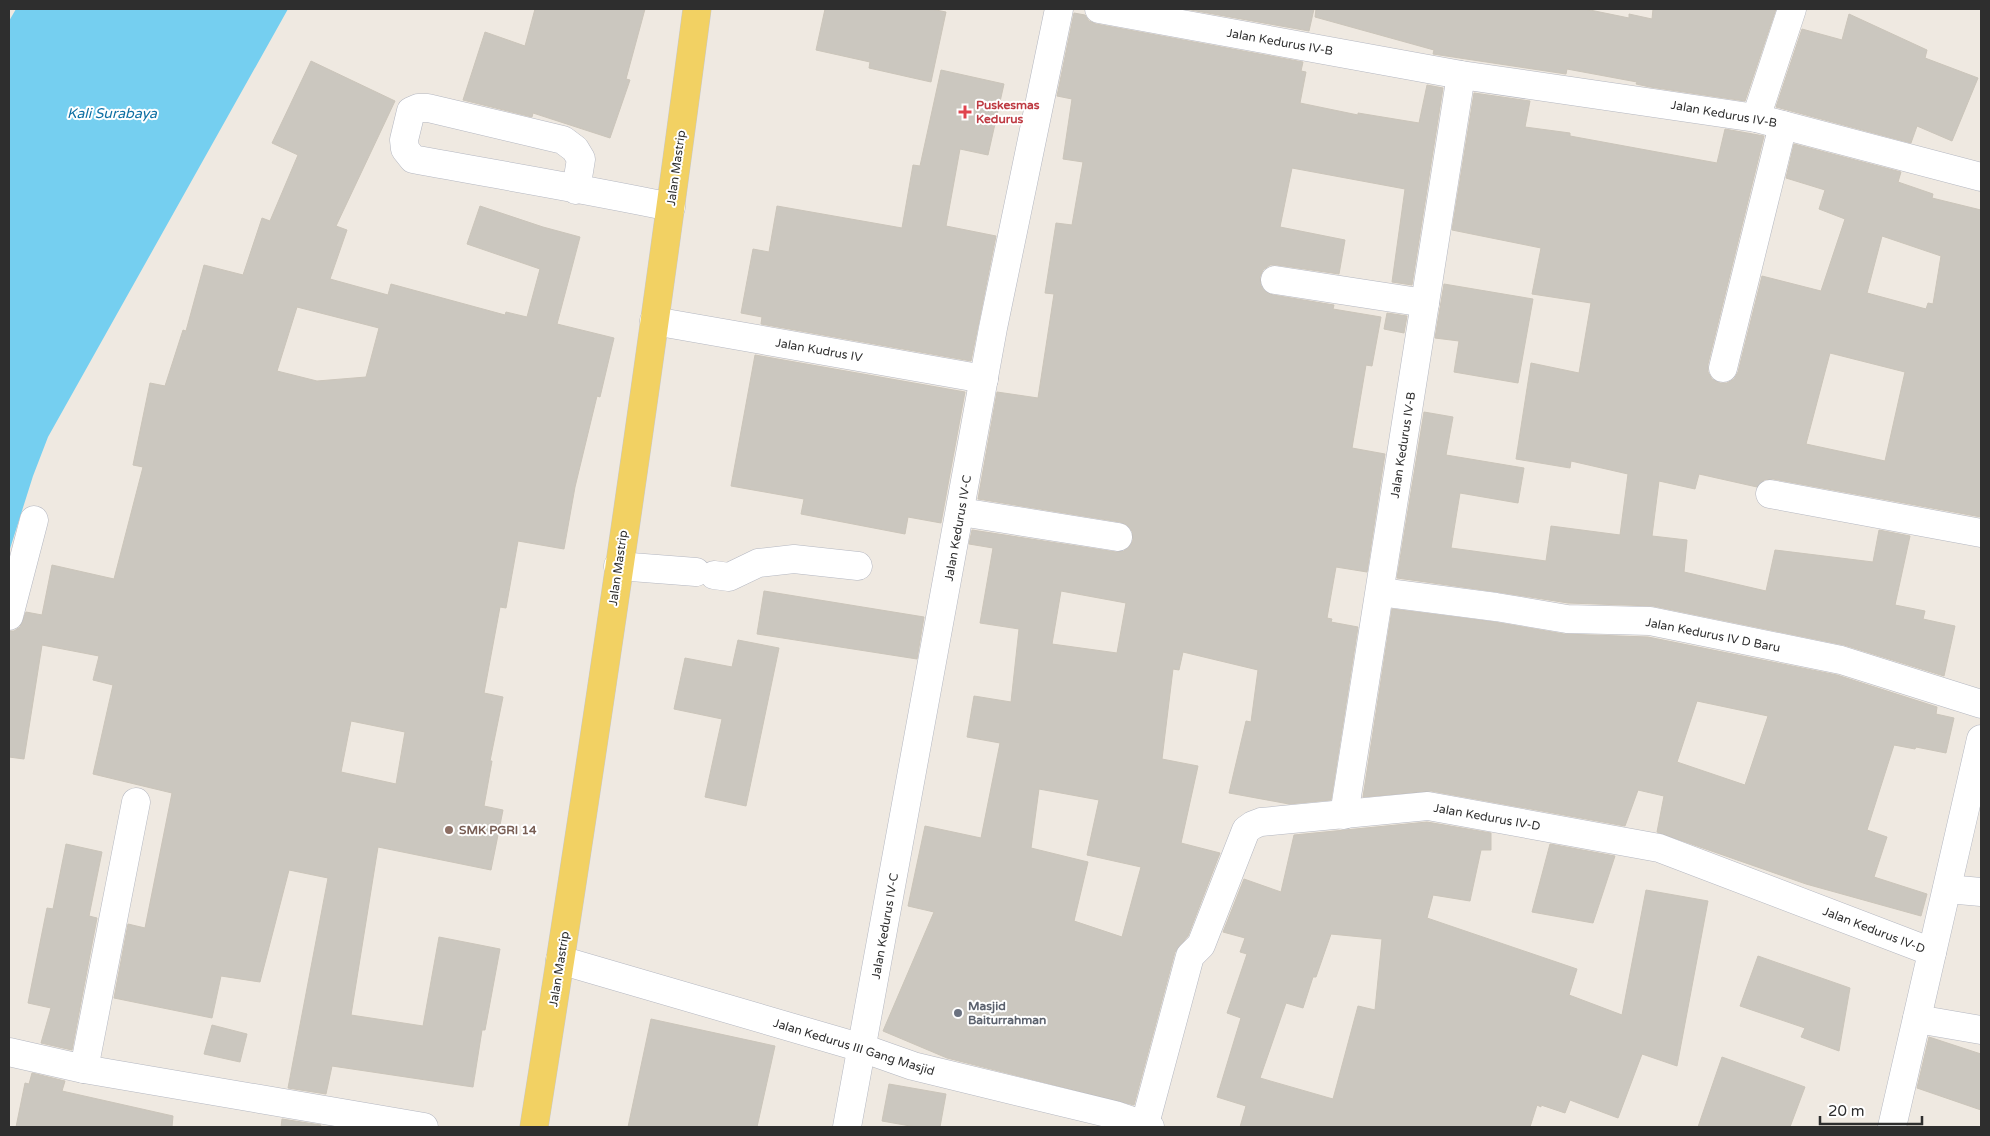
<svg xmlns="http://www.w3.org/2000/svg" width="1990" height="1136" viewBox="0 0 1990 1136" font-family="'Varela Round',sans-serif">
<style>
.water{fill:#75cff0}
.building{fill:#cbc7bf;stroke:#cbc5ba;fill-rule:evenodd}
.lines{fill:none;stroke-linecap:round;stroke-linejoin:round}
.minor-casing{stroke:#b4b7c1;stroke-width:29}
.major-casing{stroke:#c9c9c9;stroke-width:29}
.minor{stroke:#fff;stroke-width:28}
.major{stroke:#f2d163;stroke-width:28}
.health-dot{fill:#e0444e;stroke:#fff;stroke-width:2}
.education-dot{fill:#8d6e63;stroke:#fff;stroke-width:2}
.worship-dot{fill:#6b7280;stroke:#fff;stroke-width:2}
.labels{text-anchor:middle;stroke-width:4;stroke-linejoin:round;paint-order:stroke}
.street-label{font-size:12px;fill:#2e2e2e;stroke:#fff}
.health-label{font-size:12px;font-weight:bold;fill:#be3a42;stroke:#fff;text-anchor:start}
.education-label{font-size:12px;font-weight:bold;fill:#785e54;stroke:#fff;text-anchor:start}
.worship-label{font-size:12px;font-weight:bold;fill:#5b616d;stroke:#fff;text-anchor:start}
.water-label{font-size:14px;font-style:italic;fill:#0d6fa3;stroke:#fff}
</style>
<rect width="100%" height="100%" fill="#efe9e1"/>
<polygon class="water" points="16,9 288,9 48,437 33,476 9,552 9,21"/>
<g class="building">
<polygon points="535,9 645,9 626,79 630,80 610,138 533,113 532,117 463,100 485,32 525,46"/>
<polygon points="825,9 931,9 946,12 931,82 869,68 870,62 816,50"/>
<polygon points="1185,9 1314,9 1309,31"/>
<polygon points="1316,9 1585,9 1629,18 1629,14 1652,19 1653,9 1776,9 1745,101 1650,87 1636,84 1637,82 1567,69 1566,74 1433,54 1434,50 1315,17"/>
<path d="M 1074,13 L 1085,15 L 1089,21 L 1096,24 L 1303,62 L 1301,71 L 1306,72 L 1300,103 L 1358,115 L 1358,113 L 1419,123 L 1427,85 L 1443,88 L 1412,285 L 1392,282 L 1405,189 L 1292,168 L 1280,227 L 1345,240 L 1339,274 L 1277,265 L 1270,265 L 1263,270 L 1260,277 L 1261,286 L 1266,292 L 1273,295 L 1334,305 L 1333,309 L 1381,317 L 1372,366 L 1366,365 L 1352,448 L 1385,454 L 1367,572 L 1336,567 L 1327,618 L 1332,619 L 1331,622 L 1358,627 L 1331,800 L 1289,804 L 1229,793 L 1246,721 L 1251,722 L 1258,670 L 1183,652 L 1179,670 L 1173,669 L 1162,759 L 1198,766 L 1181,843 L 1220,853 L 1188,936 L 1175,952 L 1134,1105 L 947,1058 L 883,1031 L 934,912 L 908,906 L 925,826 L 981,838 L 1000,743 L 967,737 L 974,696 L 1011,702 L 1019,629 L 980,623 L 993,548 L 969,544 L 972,530 L 1116,552 L 1124,551 L 1130,546 L 1133,540 L 1132,531 L 1127,525 L 1120,522 L 978,499 L 997,392 L 1038,398 L 1054,294 L 1045,293 L 1056,223 L 1072,225 L 1083,162 L 1063,159 L 1072,99 L 1057,96 ZM 1061,591 L 1126,603 L 1117,653 L 1052,644 ZM 1039,789 L 1099,800 L 1087,855 L 1141,867 L 1122,937 L 1074,921 L 1088,862 L 1031,848 Z"/>
<polygon points="1849,14 1927,50 1925,58 1978,78 1952,141 1917,126 1911,143 1776,107 1802,29 1842,40"/>
<path d="M 311,61 L 395,101 L 336,226 L 347,230 L 330,279 L 388,295 L 391,284 L 505,315 L 506,312 L 527,317 L 540,269 L 467,244 L 480,206 L 543,227 L 580,237 L 557,324 L 614,338 L 600,397 L 597,396 L 575,487 L 564,549 L 518,541 L 506,608 L 500,607 L 484,693 L 503,697 L 490,761 L 492,761 L 484,806 L 503,810 L 491,870 L 378,847 L 351,1015 L 423,1026 L 439,937 L 500,949 L 485,1030 L 482,1030 L 473,1087 L 332,1066 L 326,1094 L 288,1088 L 328,878 L 289,870 L 260,982 L 221,976 L 212,1018 L 114,998 L 128,924 L 145,928 L 172,793 L 93,774 L 113,685 L 93,680 L 99,656 L 42,645 L 24,759 L 9,757 L 9,631 L 14,631 L 20,627 L 26,612 L 42,615 L 52,565 L 114,579 L 143,467 L 133,465 L 150,383 L 165,386 L 183,330 L 186,331 L 204,265 L 243,275 L 262,218 L 270,221 L 298,155 L 272,143 ZM 297,307 L 379,328 L 366,377 L 317,381 L 277,371 ZM 351,721 L 405,732 L 396,784 L 341,772 Z"/>
<polygon points="941,70 1004,84 988,155 960,149 946,226 996,236 971,361 761,324 762,317 741,313 753,249 769,252 777,206 902,228 913,165 920,166"/>
<path d="M 1474,93 L 1530,101 L 1525,127 L 1570,133 L 1570,136 L 1717,163 L 1725,129 L 1764,136 L 1708,364 L 1708,372 L 1712,379 L 1720,383 L 1727,383 L 1734,379 L 1738,372 L 1762,276 L 1821,291 L 1845,219 L 1819,209 L 1825,190 L 1786,178 L 1794,144 L 1901,172 L 1898,182 L 1933,194 L 1932,198 L 1981,210 L 1981,517 L 1773,479 L 1764,480 L 1757,487 L 1699,474 L 1695,489 L 1659,481 L 1652,536 L 1687,540 L 1684,572 L 1766,591 L 1775,550 L 1873,562 L 1879,530 L 1910,536 L 1895,605 L 1925,611 L 1923,619 L 1955,626 L 1944,676 L 1844,645 L 1653,606 L 1568,603 L 1498,592 L 1397,578 L 1424,412 L 1453,417 L 1446,455 L 1524,468 L 1518,503 L 1460,493 L 1451,548 L 1546,561 L 1551,526 L 1620,535 L 1628,474 L 1571,461 L 1570,468 L 1516,459 L 1531,363 L 1579,373 L 1591,303 L 1532,294 L 1541,248 L 1452,230 ZM 1882,236 L 1941,256 L 1933,304 L 1928,303 L 1926,309 L 1867,293 ZM 1830,353 L 1905,372 L 1885,461 L 1806,444 Z"/>
<polygon points="1444,284 1533,299 1518,383 1454,372 1459,341 1435,338"/>
<polygon points="1387,313 1407,316 1404,333 1384,329"/>
<polygon points="755,355 965,392 941,523 908,517 905,534 801,514 804,499 731,486"/>
<polygon points="764,591 924,617 917,659 757,634"/>
<path d="M 1392,609 L 1494,622 L 1564,634 L 1648,637 L 1837,675 L 1937,707 L 1936,714 L 1954,718 L 1946,753 L 1916,747 L 1915,749 L 1894,745 L 1867,830 L 1887,837 L 1874,877 L 1927,894 L 1921,916 L 1806,884 L 1657,832 L 1664,796 L 1638,790 L 1625,826 L 1431,791 L 1363,797 ZM 1697,701 L 1768,716 L 1745,785 L 1677,762 Z"/>
<polygon points="738,640 779,648 746,806 705,797 722,719 674,709 685,658 732,667"/>
<path d="M 1427,822 L 1491,833 L 1491,850 L 1481,850 L 1470,901 L 1433,895 L 1427,918 L 1577,969 L 1569,995 L 1622,1015 L 1646,890 L 1708,901 L 1677,1066 L 1642,1054 L 1618,1118 L 1570,1100 L 1565,1113 L 1541,1105 L 1541,1107 L 1537,1105 L 1530,1127 L 1240,1127 L 1246,1106 L 1217,1097 L 1241,1018 L 1227,1013 L 1247,954 L 1240,952 L 1245,938 L 1223,932 L 1244,879 L 1281,892 L 1294,835 ZM 1331,934 L 1382,939 L 1375,1010 L 1358,1006 L 1333,1099 L 1260,1078 L 1286,1003 L 1303,1008 L 1313,977 L 1316,977 Z"/>
<polygon points="66,844 102,852 89,916 97,918 72,1050 41,1043 51,1008 28,1003 47,908 53,909"/>
<polygon points="1550,844 1615,856 1593,923 1532,912"/>
<polygon points="1758,956 1850,988 1839,1051 1801,1037 1805,1028 1740,1006"/>
<polygon points="651,1019 775,1046 757,1127 628,1127"/>
<polygon points="212,1025 247,1034 240,1062 204,1054"/>
<polygon points="1929,1037 1981,1054 1981,1110 1917,1088"/>
<polygon points="1722,1057 1805,1087 1790,1127 1698,1127"/>
<polygon points="32,1073 65,1081 62,1091 173,1116 172,1127 16,1127 25,1083 29,1084"/>
<polygon points="889,1084 946,1094 940,1127 916,1127 882,1121"/>
<polygon points="282,1119 321,1125 320,1127 281,1127"/>
</g>
<g class="lines">
<defs>
<g id="minor">
<polyline points="1099,9 1461,75 1756,118 1981,177"/>
<polyline points="1756,118 1792,9"/>
<path d="M 576,190 L 581,159 L 575,149 L 563,140 L 428,108 L 418,108 L 411,111 L 404,140 L 405,149 L 413,159 C 499,175 585,189 671,207"/>
<polyline points="1275,280 1425,303"/>
<polyline points="654,321 984,379"/>
<polyline points="1723,368 1783,125"/>
<polyline points="1770,494 1981,533"/>
<polyline points="961,512 1118,537"/>
<polyline points="618,566 696,572"/>
<polyline points="714,575 729,577 758,563 794,559 858,566"/>
<polyline points="1380,592 1496,607 1567,619 1650,621 1841,660 1981,704"/>
<polyline points="9,616 34,520"/>
<polyline points="1344,815 1461,75"/>
<polyline points="1947,889 1981,892"/>
<polyline points="560,960 862,1048 913,1066 1115,1115 1150,1127"/>
<polyline points="1917,1019 1981,1030"/>
<polyline points="9,1052 84,1069 424,1127"/>
<polyline points="84,1069 136,802"/>
<polyline points="1145,1124 1190,956 1201,945 1246,830 1253,825 1261,822 1428,806 1659,848 1932,952"/>
<polyline points="847,1127 993,328 1059,9"/>
<polyline points="1892,1127 1981,739"/>
</g>
<path id="major" d="M 534,1127 C 593,755 648,382 697,9"/>
</defs>
<use href="#minor" class="minor-casing"/>
<use href="#major" class="major-casing"/>
<use href="#minor" class="minor"/>
<use href="#major" class="major"/>
</g>
<path class="health-dot" d="M962.5 104.5h5v5h5v5h-5v5h-5v-5h-5v-5h5z"/>
<circle class="education-dot" cx="449" cy="830" r="5"/>
<circle class="worship-dot" cx="958" cy="1013" r="5"/>
<g class="labels">
<g class="street-label">
<text transform="translate(1280 42) rotate(10)" y="4">Jalan Kedurus IV-B</text>
<text transform="translate(1724 114) rotate(10)" y="4">Jalan Kedurus IV-B</text>
<text transform="translate(676 168) rotate(-82)" y="4">Jalan Mastrip</text>
<text transform="translate(819 350) rotate(10)" y="4">Jalan Kudrus IV</text>
<text transform="translate(1403 445) rotate(-81)" y="4">Jalan Kedurus IV-B</text>
<text transform="translate(958 528) rotate(-80)" y="4">Jalan Kedurus IV-C</text>
<text transform="translate(618 568) rotate(-82)" y="4">Jalan Mastrip</text>
<text transform="translate(1713 635) rotate(11)" y="4">Jalan Kedurus IV D Baru</text>
<text transform="translate(1487 817) rotate(10)" y="4">Jalan Kedurus IV-D</text>
<text transform="translate(885 926) rotate(-80)" y="4">Jalan Kedurus IV-C</text>
<text transform="translate(1874 930) rotate(21)" y="4">Jalan Kedurus IV-D</text>
<text transform="translate(559 969) rotate(-81)" y="4">Jalan Mastrip</text>
<text transform="translate(854 1047) rotate(17)" y="4">Jalan Kedurus III Gang Masjid</text>
</g>
<g class="health-label">
<text x="976" y="109">Puskesmas<tspan x="976" dy="14">Kedurus</tspan></text>
</g>
<g class="education-label">
<text x="459" y="834">SMK PGRI 14</text>
</g>
<g class="worship-label">
<text x="968" y="1010">Masjid<tspan x="968" dy="14">Baiturrahman</tspan></text>
</g>
<g class="water-label">
<text x="112" y="118">Kali Surabaya</text>
</g>
</g>
<rect width="1990" height="1136" fill="none" stroke="#2e2e2e" stroke-width="20"/>
<path d="M1820 1116v8h102v-8" fill="none" stroke="#2e2e2e" stroke-width="2.5"/>
<text x="1828" y="1116" font-size="15" fill="#2e2e2e" stroke="#ffffff" stroke-width="4" paint-order="stroke">20 m</text>
</svg>
